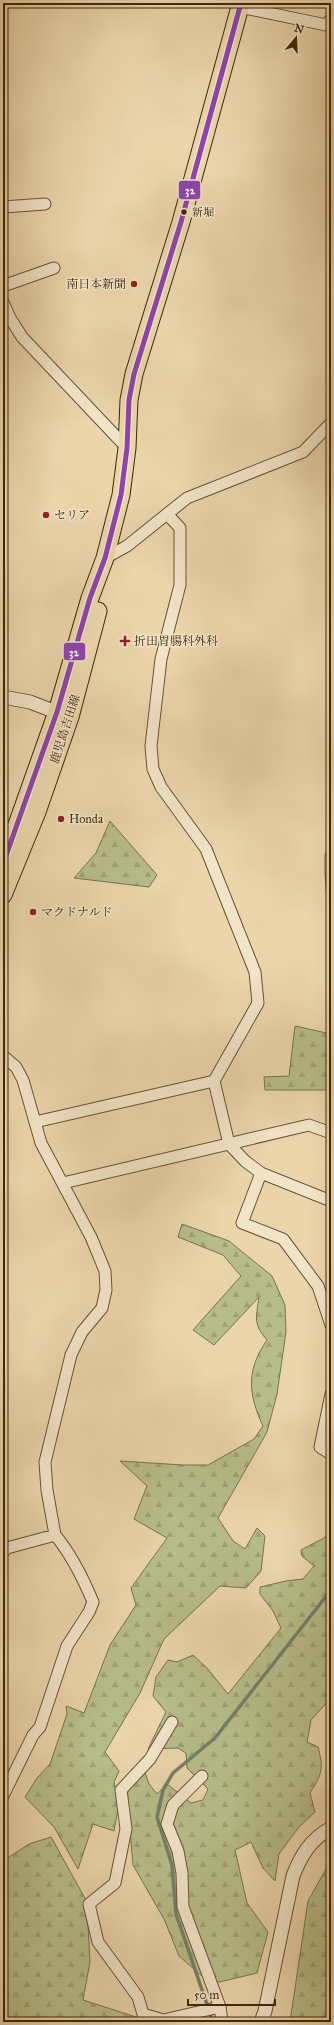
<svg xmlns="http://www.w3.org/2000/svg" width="334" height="2025" viewBox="0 0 334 2025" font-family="'IM FELL Great Primer','Noto Serif JP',serif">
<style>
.forest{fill:url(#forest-firs);stroke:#7a7248}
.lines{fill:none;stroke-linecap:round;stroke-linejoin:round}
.stream{stroke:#747f69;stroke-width:3.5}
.minor-casing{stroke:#695231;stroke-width:13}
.tertiary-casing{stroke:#695231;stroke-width:15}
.primary-casing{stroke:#3e2708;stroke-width:19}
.minor{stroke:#f2e4c8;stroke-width:11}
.tertiary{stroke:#f2e4c8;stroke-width:13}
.primary{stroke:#ebd5ab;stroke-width:17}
.bus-1-casing{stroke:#f2e4c8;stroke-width:8}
.bus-1{stroke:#8e44ad;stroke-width:5}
.bus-dot{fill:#3e2708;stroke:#f2e4c8;stroke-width:1.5}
.poi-dot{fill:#8f2418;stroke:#f2e4c8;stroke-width:1.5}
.labels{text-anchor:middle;stroke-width:3;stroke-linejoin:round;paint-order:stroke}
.bus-label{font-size:11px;fill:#3e2708;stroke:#f2e4c8;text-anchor:start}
.poi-label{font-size:12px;fill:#3e2708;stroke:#f2e4c8;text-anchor:start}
.street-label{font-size:12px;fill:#3e2708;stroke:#f2e4c8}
.line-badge{stroke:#f2e4c8;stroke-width:1.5}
.badge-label{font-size:11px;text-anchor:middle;font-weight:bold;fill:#fff}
</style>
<defs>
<pattern id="forest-firs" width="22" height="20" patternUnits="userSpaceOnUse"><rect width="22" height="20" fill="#b7bd89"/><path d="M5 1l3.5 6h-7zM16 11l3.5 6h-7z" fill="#9ea275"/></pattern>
</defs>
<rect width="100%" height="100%" fill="#ebd5ab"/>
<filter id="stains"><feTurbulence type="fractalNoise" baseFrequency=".005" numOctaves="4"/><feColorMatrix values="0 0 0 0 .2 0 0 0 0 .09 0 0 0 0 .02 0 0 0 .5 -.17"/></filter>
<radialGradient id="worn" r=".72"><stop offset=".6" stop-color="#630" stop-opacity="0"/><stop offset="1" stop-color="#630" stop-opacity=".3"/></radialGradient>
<g class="forest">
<polygon points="110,821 157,875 149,887 74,878 96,853"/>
<polygon points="331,843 331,921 328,920 325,873 325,854"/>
<polygon points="295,1026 331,1034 331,1090 265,1090 264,1077 289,1076"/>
<path d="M 182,1224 L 229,1241 L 272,1276 L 285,1305 L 286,1332 L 277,1394 L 267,1432 L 218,1518 L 233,1541 L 245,1549 L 257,1528 L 265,1536 L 261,1571 L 246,1588 L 220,1586 L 164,1639 L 140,1693 L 105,1752 L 119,1771 L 114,1782 L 119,1803 L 114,1831 L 93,1824 L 78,1869 L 54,1827 L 25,1797 L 37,1778 L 50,1764 L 67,1714 L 66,1706 L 84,1713 L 110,1645 L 136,1605 L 131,1588 L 167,1538 L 134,1519 L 147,1486 L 120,1461 L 183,1465 L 208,1465 L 254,1439 L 263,1426 C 248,1394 246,1370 267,1340 C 253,1324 256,1318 259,1297 L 214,1345 L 193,1330 L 241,1276 L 223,1255 L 178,1237 Z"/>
<path d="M 331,1530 L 331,1662 L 327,1664 L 330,1699 L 311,1720 L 307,1742 L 318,1747 C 324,1769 322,1774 310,1793 L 315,1812 L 299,1827 L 279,1854 L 275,1881 L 263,1868 L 251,1842 L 235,1850 L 247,1903 L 268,1932 L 257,1973 L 211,1984 L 179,1956 L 164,1919 L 133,1865 L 129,1818 L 124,1791 L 143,1767 L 149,1784 L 157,1794 L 167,1784 L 191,1803 L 203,1800 L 208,1789 L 187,1768 L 186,1753 L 178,1748 L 148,1749 L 166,1712 L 153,1696 L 156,1677 L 168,1660 L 177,1662 L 193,1655 L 207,1668 L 228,1694 L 281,1628 L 273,1611 L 260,1594 L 260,1587 L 286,1581 L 303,1579 L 314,1566 L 302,1556 L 301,1550 L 324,1538 Z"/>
<polygon points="51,1837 87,1902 86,1916 88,1925 90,1962 83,2000 136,2017 146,2022 3,2022 3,1861 29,1844"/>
<polygon points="331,1860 331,2022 290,2022 308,1901"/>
</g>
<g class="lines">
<polyline class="stream" points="213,2022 176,1914 172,1865 157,1817 163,1790 173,1773 215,1738 331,1590"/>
<defs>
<g id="minor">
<polyline points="240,7 326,25 331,19"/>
<polyline points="3,207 45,204"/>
<polyline points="3,286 54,268"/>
<polyline points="3,302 10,318 22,337 127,448"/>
<polyline points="167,514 180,528 180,585 161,659 151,746 153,769 161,787 206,849 255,972 258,1003 214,1081 229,1144 245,1161 261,1173 331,1201"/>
<polyline points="105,558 127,546 187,498 303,452 331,423"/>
<polyline points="3,1056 16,1067 23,1080 41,1143 91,1237 105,1271 106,1290 102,1308 82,1332 71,1355 45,1462 47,1490 55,1535 7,1548 3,1552"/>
<polyline points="35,1122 214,1081"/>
<polyline points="261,1173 242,1223 283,1239 318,1286 331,1325"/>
<polyline points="63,1183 309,1125 331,1133"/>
<polyline points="331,1394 320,1447 331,1454"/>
<polyline points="172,1722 150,1759 121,1790 126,1829 115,1883 89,1904 98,1942 138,1997 143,2014 163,2020 220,2007"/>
<polyline points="202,1776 173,1805 167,1824 178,1851 182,1873 183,1907 220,2007 222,2022"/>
<path d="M 3,1796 L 33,1735 L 40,1727 L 67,1646 L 89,1612 L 93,1602 C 83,1578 72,1555 55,1535"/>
</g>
<g id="tertiary">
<polyline points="3,697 30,702 64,715"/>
<path d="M 261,2022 L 265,2011 L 293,1876 C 301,1855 311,1839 331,1828"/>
</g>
<g id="primary">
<polyline points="3,864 57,712 90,598 105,558 121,495 127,448 129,400 134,374 181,222 241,3"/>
<polyline points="3,895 37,812 70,717 98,611"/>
</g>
</defs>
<use href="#minor" class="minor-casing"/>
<use href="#tertiary" class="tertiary-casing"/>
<use href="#primary" class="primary-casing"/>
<use href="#minor" class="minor"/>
<use href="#tertiary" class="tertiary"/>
<use href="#primary" class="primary"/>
<defs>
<polyline id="bus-1" points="3,864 57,712 90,598 105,558 121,495 127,448 129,400 134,374 181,222 241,3"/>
</defs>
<use href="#bus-1" class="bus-1-casing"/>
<use href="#bus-1" class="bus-1"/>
</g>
<circle class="bus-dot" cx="184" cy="212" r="3.5"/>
<g class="poi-dot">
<circle cx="134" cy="284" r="4"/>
<circle cx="46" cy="515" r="4"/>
<path d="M123 635h4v4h4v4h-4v4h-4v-4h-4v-4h4z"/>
<circle cx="61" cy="819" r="4"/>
<circle cx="33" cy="912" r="4"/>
</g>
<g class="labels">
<g class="bus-label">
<text x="192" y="216">新堀</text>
</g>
<g class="poi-label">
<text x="126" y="288" text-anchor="end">南日本新聞</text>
<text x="54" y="519">セリア</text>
<text x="134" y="645">折田胃腸科外科</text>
<text x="69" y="823">Honda</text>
<text x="41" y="916">マクドナルド</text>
</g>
<g class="street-label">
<text transform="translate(65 729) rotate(-72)" y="4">鹿児島吉田線</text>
</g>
</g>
<g class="line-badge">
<rect x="178" y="180" width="23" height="20" rx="4" fill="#8e44ad"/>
<rect x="63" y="642" width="23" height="19" rx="4" fill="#8e44ad"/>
</g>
<g class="badge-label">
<text x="190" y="194">32</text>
<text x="74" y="656">32</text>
</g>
<rect width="334" height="2025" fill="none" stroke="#ebd5ab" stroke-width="16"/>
<rect x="4" y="4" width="326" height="2017" fill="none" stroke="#3e2708" stroke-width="2"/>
<rect x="8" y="8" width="318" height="2009" fill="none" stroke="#3e2708"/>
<g transform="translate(296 38) rotate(19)" stroke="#f2e4c8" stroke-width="3" paint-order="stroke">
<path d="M0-3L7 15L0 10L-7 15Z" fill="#3e2708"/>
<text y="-6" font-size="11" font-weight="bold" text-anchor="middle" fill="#3e2708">N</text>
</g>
<path d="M188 1999v6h87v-6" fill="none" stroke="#3e2708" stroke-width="2"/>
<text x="194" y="1999" font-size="12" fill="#3e2708" stroke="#f2e4c8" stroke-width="3" paint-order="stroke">50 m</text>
<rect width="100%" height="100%" filter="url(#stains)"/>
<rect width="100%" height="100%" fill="url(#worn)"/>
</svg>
